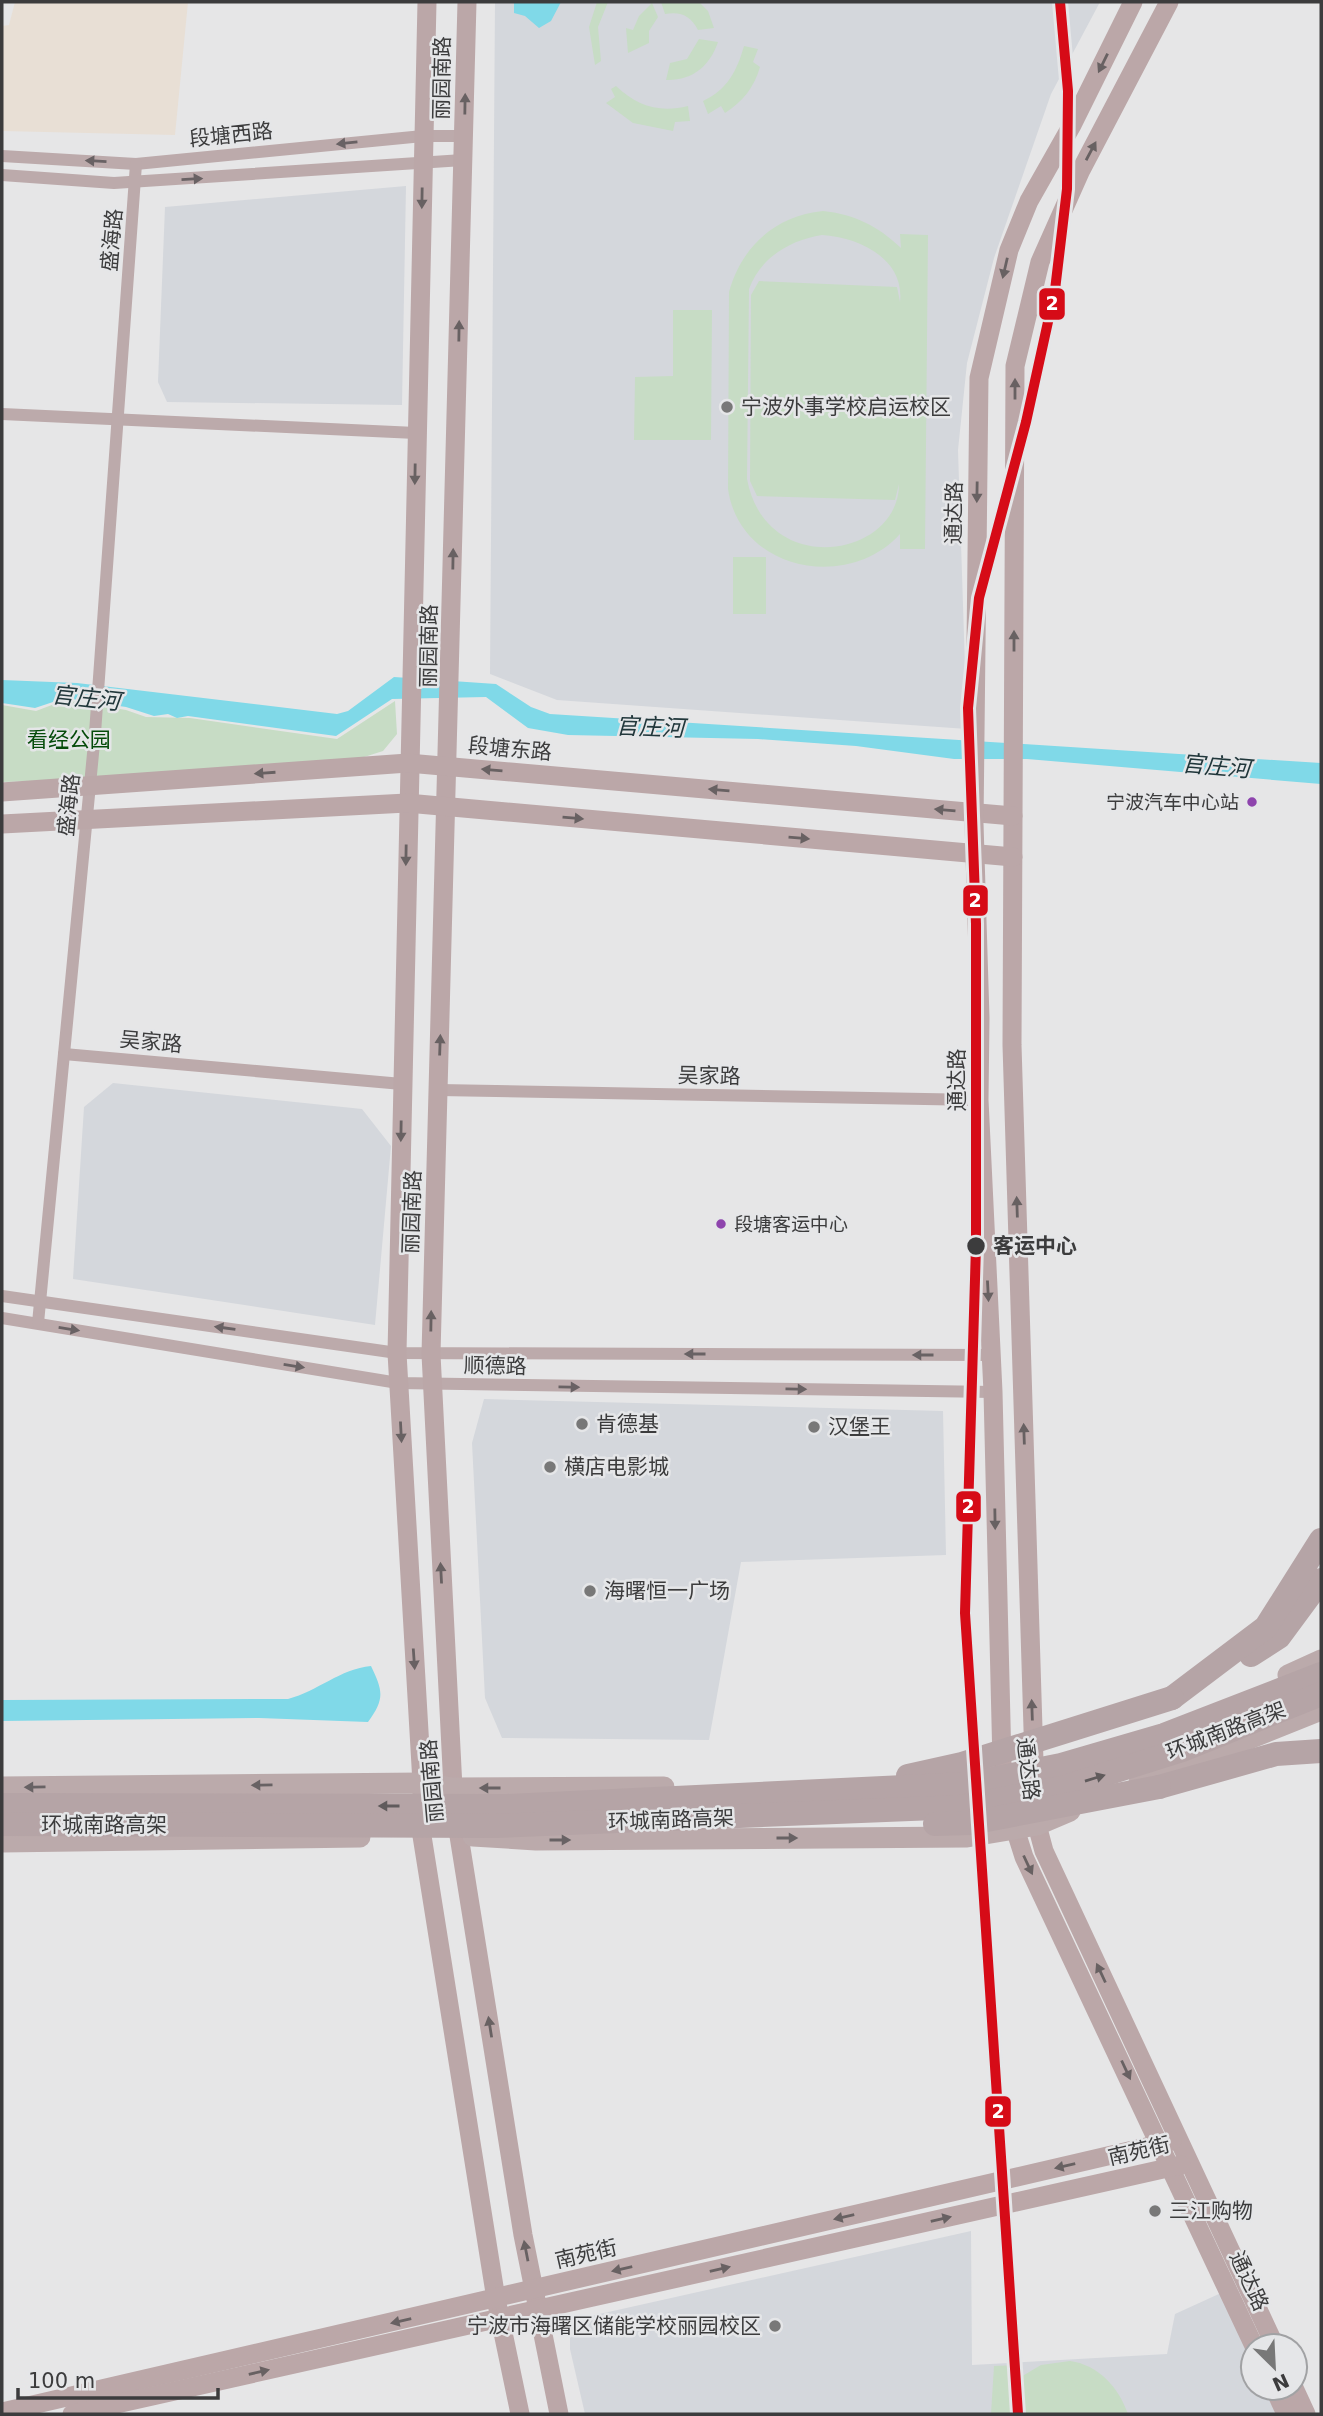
<svg xmlns="http://www.w3.org/2000/svg" width="1323" height="2416" viewBox="0 0 1323 2416" font-family="'DejaVu Sans','Noto Sans SC',sans-serif">
<style>
.built{fill:#d4d7dc}
.industrial{fill:#e8dfd5}
.green{fill:#c7dcc5;fill-rule:evenodd}
.water{fill:#80d9e8}
.lines{fill:none;stroke-linecap:round;stroke-linejoin:round}
.street{stroke:#bcaaab;stroke-width:12}
.secondary{stroke:#bba7a8;stroke-width:19}
.primary{stroke:#bbaaab;stroke-width:21}
.highway{stroke:#b5a4a6;stroke-width:24}
.highway-bridge{stroke:#b5a4a6;stroke-width:24}
.metro-1-casing{stroke:#e5e6e8;stroke-width:16}
.metro-1{stroke:#d60b17;stroke-width:10}
.oneway{fill:#686162}
.oneway2{fill:#696264}
.oneway3{fill:#605b5c}
.oneway4{fill:#686264}
.poi-dot{fill:#787878;stroke:#e5e6e8;stroke-width:2.5}
.bus-dot{fill:#8e44ad;stroke:#e5e6e8;stroke-width:2.5}
.stop-dot{fill:#3c3c3d;stroke:#e5e6e8;stroke-width:2.5}
.labels{text-anchor:middle;stroke-width:5;stroke-linejoin:round;paint-order:stroke}
.bus-label{font-size:19px;fill:#3c3c3d;stroke:#e5e6e8;text-anchor:end}
.street-label{font-size:21px;fill:#3c3c3d;stroke:#e5e6e8}
.poi-label{font-size:21px;fill:#3c3c3d;stroke:#e5e6e8;text-anchor:start}
.park-label{font-size:21px;fill:#054b0a;stroke:#e5e6e8}
.stop-label{font-size:21px;font-weight:bold;fill:#3c3c3d;stroke:#e5e6e8;text-anchor:start}
.water-label{font-size:23px;font-style:italic;fill:#21373b;stroke:#e5e6e8}
.line-badge{stroke:#e5e6e8;stroke-width:2.5}
.badge-label{font-size:19px;text-anchor:middle;font-weight:bold;fill:#fff}
</style>
<rect width="100%" height="100%" fill="#e6e6e7"/>
<g class="built">
<polygon points="495,2 1100,2 1051,94 994,258 967,363 958,450 967,729 557,700 490,674"/>
<polygon points="406,186 402,405 167,402 158,382 165,207"/>
<polygon points="113,1083 362,1109 391,1146 375,1325 73,1279 84,1107"/>
<polygon points="484,1399 943,1411 946,1555 741,1562 709,1740 502,1738 485,1698 472,1443"/>
<polygon points="971,2231 972,2365 1167,2354 1175,2314 1221,2293 1253,2363 1253,2388 1264,2388 1276,2414 585,2414 570,2349 570,2335 586,2317"/>
</g>
<polygon class="industrial" points="15,2 188,2 175,135 2,131 2,26 9,25"/>
<g class="green">
<polygon points="597,2 608,2 598,27 601,61 595,65 589,27"/>
<path d="M 661,2 L 699,2 L 708,11 L 714,28 L 698,30 C 691,16 681,11 665,14 Z"/>
<polygon points="652,3 658,17 649,31 649,43 628,53 626,28 633,30 639,16"/>
<path d="M 699,39 L 718,42 C 710,66 692,81 666,80 L 670,63 L 687,59 Z"/>
<path d="M 744,46 L 758,49 L 753,62 L 760,67 C 754,88 743,101 725,113 L 721,106 L 708,114 L 703,101 C 727,90 737,71 744,46 Z"/>
<path d="M 616,86 C 637,106 659,113 688,106 L 690,121 L 675,122 L 673,131 L 633,123 L 606,103 L 615,97 L 611,89 Z"/>
<path d="M 823,211 C 854,214 878,226 901,248 L 900,234 L 928,235 L 925,549 L 900,549 L 900,534 C 849,591 740,572 728,489 L 729,292 C 742,246 775,216 823,211 ZM 822,235 C 859,237 905,259 900,302 L 897,287 L 759,281 L 751,295 L 750,481 L 757,496 L 895,500 L 899,484 C 899,558 766,580 747,479 L 749,289 C 760,258 790,240 822,235 Z"/>
<polygon points="673,310 712,310 711,440 634,440 635,377 673,376"/>
<rect x="733" y="557" width="33" height="57"/>
<polygon points="65,700 126,710 146,717 190,718 337,739 395,701 397,734 383,751 361,758 68,780 2,782 2,705 36,711"/>
<path d="M 1070,2361 C 1099,2365 1119,2388 1128,2414 L 991,2414 L 994,2366 L 1019,2365 L 1019,2378 L 1041,2365 Z"/>
</g>
<g class="water">
<polygon points="514,2 561,2 551,21 539,28 525,16 514,13"/>
<polygon points="394,677 496,684 531,707 550,714 1321,763 1321,784 1027,759 954,759 856,746 758,739 568,735 528,728 486,697 392,699 336,736 188,716 177,718 168,714 154,716 126,707 65,698 35,708 2,703 2,680 77,683 337,714 348,711"/>
<path d="M 371,1666 C 383,1691 385,1699 368,1722 L 259,1718 L 2,1721 L 2,1700 L 288,1699 C 318,1691 340,1669 371,1666 Z"/>
</g>
<g class="lines">
<g class="street">
<polyline points="2,156 136,164 423,136 464,136"/>
<polyline points="2,175 114,183 463,160"/>
<polyline points="2,414 416,433"/>
<polyline points="64,1054 402,1084"/>
<polyline points="439,1090 979,1100"/>
<polyline points="2,1296 397,1353 991,1355"/>
<polyline points="2,1318 398,1383 993,1392"/>
<polyline points="38,1323 95,733 136,164"/>
</g>
<g class="secondary">
<polyline points="427,2 397,1353 422,1783 422,1836 496,2299 520,2414"/>
<polyline points="467,2 431,1354 453,1788 459,1836 523,2235 559,2414"/>
<polyline points="1169,2 1081,170 1040,262 1015,366 1012,1045 1034,1761 1037,1825 1044,1851 1275,2346"/>
<polyline points="2,792 408,763 1013,816"/>
<polyline points="2,824 407,803 1013,857"/>
<polyline points="1002,1763 993,1392 979,1100 980,1018 974,823 979,378 1009,250 1029,201 1072,125 1133,2"/>
<polyline points="1011,1816 1024,1857 1254,2346"/>
<polyline points="1274,2388 1286,2414"/>
<polyline points="1294,2388 1306,2414"/>
<polyline points="2,2412 1172,2141"/>
<polyline points="72,2414 1181,2165"/>
</g>
<g class="primary">
<polyline points="1288,1675 1321,1660"/>
<polyline points="1139,1783 1321,1710"/>
<polyline points="2,1787 422,1783 453,1788 664,1787"/>
<polyline points="473,1836 536,1840 967,1837 1037,1825 1070,1811"/>
<polyline points="2,1842 360,1837"/>
</g>
<g class="highway">
<polyline points="1251,1655 1279,1637 1321,1580"/>
<polyline points="1172,1698 1266,1627 1321,1540"/>
<polyline points="1159,1787 1276,1754 1321,1751"/>
</g>
<g class="highway-bridge">
<polyline points="908,1776 962,1764 1172,1698"/>
<polyline points="2,1805 506,1806 967,1784 1061,1765 1164,1735 1321,1674"/>
<polyline points="2,1824 495,1826 960,1807 1065,1787 1182,1750 1321,1694"/>
<polyline points="935,1824 971,1823 1159,1787"/>
</g>
<defs>
<polyline id="metro-1" points="1018,2414 965,1613 976,1246 976,924 968,708 979,598 1026,422 1055,290 1067,189 1068,91 1060,2"/>
</defs>
<use href="#metro-1" class="metro-1-casing"/>
<use href="#metro-1" class="metro-1"/>
</g>
<defs><path id="oneway-solid" d="M-6-.8H1V-3.2L6.5 0L1 3.2V.8H-6Z" transform="scale(1.75)"/></defs>
<g class="oneway">
<use href="#oneway-solid" transform="translate(1103 63) rotate(116)"/>
<use href="#oneway-solid" transform="translate(465 104) rotate(-89)"/>
<use href="#oneway-solid" transform="translate(1091 151) rotate(-62)"/>
<use href="#oneway-solid" transform="translate(422 198) rotate(91)"/>
<use href="#oneway-solid" transform="translate(1005 268) rotate(103)"/>
<use href="#oneway-solid" transform="translate(459 331) rotate(-89)"/>
<use href="#oneway-solid" transform="translate(1015 389) rotate(-90)"/>
<use href="#oneway-solid" transform="translate(415 474) rotate(91)"/>
<use href="#oneway-solid" transform="translate(977 492) rotate(91)"/>
<use href="#oneway-solid" transform="translate(453 559) rotate(-89)"/>
<use href="#oneway-solid" transform="translate(1014 641) rotate(-90)"/>
<use href="#oneway-solid" transform="translate(492 770) rotate(-175)"/>
<use href="#oneway-solid" transform="translate(265 773) rotate(176)"/>
<use href="#oneway-solid" transform="translate(719 790) rotate(-175)"/>
<use href="#oneway-solid" transform="translate(945 810) rotate(-175)"/>
<use href="#oneway-solid" transform="translate(573 818) rotate(5)"/>
<use href="#oneway-solid" transform="translate(799 838) rotate(5)"/>
<use href="#oneway-solid" transform="translate(406 855) rotate(91)"/>
<use href="#oneway-solid" transform="translate(440 1045) rotate(-88)"/>
<use href="#oneway-solid" transform="translate(401 1131) rotate(91)"/>
<use href="#oneway-solid" transform="translate(1017 1207) rotate(-92)"/>
<use href="#oneway-solid" transform="translate(988 1291) rotate(87)"/>
<use href="#oneway-solid" transform="translate(431 1321) rotate(-89)"/>
<use href="#oneway-solid" transform="translate(401 1432) rotate(87)"/>
<use href="#oneway-solid" transform="translate(1024 1434) rotate(-92)"/>
<use href="#oneway-solid" transform="translate(995 1519) rotate(89)"/>
<use href="#oneway-solid" transform="translate(441 1573) rotate(-93)"/>
<use href="#oneway-solid" transform="translate(414 1659) rotate(86)"/>
<use href="#oneway-solid" transform="translate(1032 1710) rotate(-92)"/>
<use href="#oneway-solid" transform="translate(1028 1865) rotate(65)"/>
<use href="#oneway-solid" transform="translate(1101 1973) rotate(-115)"/>
<use href="#oneway-solid" transform="translate(490 2027) rotate(-99)"/>
<use href="#oneway-solid" transform="translate(1126 2070) rotate(65)"/>
<use href="#oneway-solid" transform="translate(1065 2166) rotate(167)"/>
<use href="#oneway-solid" transform="translate(844 2217) rotate(167)"/>
<use href="#oneway-solid" transform="translate(941 2219) rotate(-13)"/>
<use href="#oneway-solid" transform="translate(526 2251) rotate(-101)"/>
<use href="#oneway-solid" transform="translate(622 2269) rotate(167)"/>
<use href="#oneway-solid" transform="translate(720 2269) rotate(-13)"/>
<use href="#oneway-solid" transform="translate(401 2321) rotate(167)"/>
<use href="#oneway-solid" transform="translate(259 2372) rotate(-13)"/>
</g>
<g class="oneway2">
<use href="#oneway-solid" transform="translate(347 143) rotate(174)"/>
<use href="#oneway-solid" transform="translate(96 161) rotate(-177)"/>
<use href="#oneway-solid" transform="translate(192 179) rotate(-3)"/>
<use href="#oneway-solid" transform="translate(225 1328) rotate(-172)"/>
<use href="#oneway-solid" transform="translate(69 1329) rotate(9)"/>
<use href="#oneway-solid" transform="translate(695 1354) rotate(-180)"/>
<use href="#oneway-solid" transform="translate(923 1355) rotate(-180)"/>
<use href="#oneway-solid" transform="translate(294 1366) rotate(9)"/>
<use href="#oneway-solid" transform="translate(569 1387) rotate(1)"/>
<use href="#oneway-solid" transform="translate(796 1389) rotate(1)"/>
</g>
<g class="oneway3">
<use href="#oneway-solid" transform="translate(1095 1778) rotate(-17)"/>
<use href="#oneway-solid" transform="translate(389 1806) rotate(-180)"/>
</g>
<g class="oneway4">
<use href="#oneway-solid" transform="translate(262 1785) rotate(179)"/>
<use href="#oneway-solid" transform="translate(35 1787) rotate(179)"/>
<use href="#oneway-solid" transform="translate(490 1788) rotate(180)"/>
<use href="#oneway-solid" transform="translate(787 1838)"/>
<use href="#oneway-solid" transform="translate(560 1840)"/>
</g>
<g class="poi-dot">
<circle cx="727" cy="407" r="7"/>
<circle cx="582" cy="1424" r="7"/>
<circle cx="814" cy="1427" r="7"/>
<circle cx="550" cy="1467" r="7"/>
<circle cx="590" cy="1591" r="7"/>
<circle cx="1155" cy="2211" r="7"/>
<circle cx="775" cy="2326" r="7"/>
</g>
<g class="bus-dot">
<circle cx="1252" cy="802" r="6"/>
<circle cx="721" cy="1224" r="6"/>
</g>
<circle class="stop-dot" cx="976" cy="1246" r="10"/>
<g class="labels">
<g class="bus-label">
<text x="1239" y="809">宁波汽车中心站</text>
<text x="734" y="1231" text-anchor="start">段塘客运中心</text>
</g>
<g class="street-label">
<text transform="translate(442 78) rotate(-89)" y="7">丽园南路</text>
<text transform="translate(231 135) rotate(-6)" y="7">段塘西路</text>
<text transform="translate(112 240) rotate(-85)" y="7">盛海路</text>
<text transform="translate(954 513) rotate(-89)" y="7">通达路</text>
<text transform="translate(429 646) rotate(-89)" y="7">丽园南路</text>
<text transform="translate(510 749) rotate(5)" y="7">段塘东路</text>
<text transform="translate(69 805) rotate(-84)" y="7">盛海路</text>
<text transform="translate(151 1042) rotate(5)" y="7">吴家路</text>
<text transform="translate(709 1076) rotate(1)" y="7">吴家路</text>
<text transform="translate(957 1080) rotate(-90)" y="7">通达路</text>
<text transform="translate(412 1212) rotate(-88)" y="7">丽园南路</text>
<text transform="translate(495 1366) rotate(1)" y="7">顺德路</text>
<text transform="translate(1226 1731) rotate(-21)" y="7">环城南路高架</text>
<text transform="translate(1028 1769) rotate(83)" y="7">通达路</text>
<text transform="translate(432 1781) rotate(-95)" y="7">丽园南路</text>
<text transform="translate(671 1820) rotate(-2)" y="7">环城南路高架</text>
<text x="104" y="1832">环城南路高架</text>
<text transform="translate(1139 2151) rotate(-13)" y="7">南苑街</text>
<text transform="translate(586 2254) rotate(-13)" y="7">南苑街</text>
<text transform="translate(1249 2281) rotate(65)" y="7">通达路</text>
</g>
<g class="poi-label">
<text x="741" y="414">宁波外事学校启运校区</text>
<text x="596" y="1431">肯德基</text>
<text x="828" y="1434">汉堡王</text>
<text x="564" y="1474">横店电影城</text>
<text x="604" y="1598">海曙恒一广场</text>
<text x="1169" y="2218">三江购物</text>
<text x="761" y="2333" text-anchor="end">宁波市海曙区储能学校丽园校区</text>
</g>
<g class="park-label">
<text x="69" y="747">看经公园</text>
</g>
<g class="stop-label">
<text x="993" y="1253">客运中心</text>
</g>
<g class="water-label">
<text transform="translate(86 698) rotate(6)" y="8">官庄河</text>
<text transform="translate(650 727) rotate(2)" y="8">官庄河</text>
<text transform="translate(1216 766) rotate(5)" y="8">官庄河</text>
</g>
</g>
<g class="line-badge">
<rect x="1038" y="287" width="28" height="34" rx="7" fill="#d60b17"/>
<rect x="962" y="884" width="27" height="33" rx="7" fill="#d60b17"/>
<rect x="955" y="1490" width="27" height="33" rx="7" fill="#d60b17"/>
<rect x="984" y="2095" width="28" height="33" rx="7" fill="#d60b17"/>
</g>
<g class="badge-label">
<text x="1052" y="310">2</text>
<text x="975" y="907">2</text>
<text x="968" y="1513">2</text>
<text x="998" y="2118">2</text>
</g>
<rect width="1323" height="2416" fill="none" stroke="#3c3c3d" stroke-width="7"/>
<g transform="translate(1274 2367) rotate(156)"><circle r="33" fill="#e5e6e8" stroke="#a1a2a4" stroke-width="2"/>
<path d="M0-5L12 26L0 18L-12 26Z" fill="#787878"/>
<text y="-10" font-size="19" font-weight="bold" text-anchor="middle" fill="#3c3c3d">N</text>
</g>
<path d="M18 2388v10h200v-10" fill="none" stroke="#3c3c3d" stroke-width="3.5"/>
<text x="28" y="2388" font-size="21" fill="#3c3c3d" stroke="#e5e6e8" stroke-width="5" paint-order="stroke">100 m</text>
</svg>
